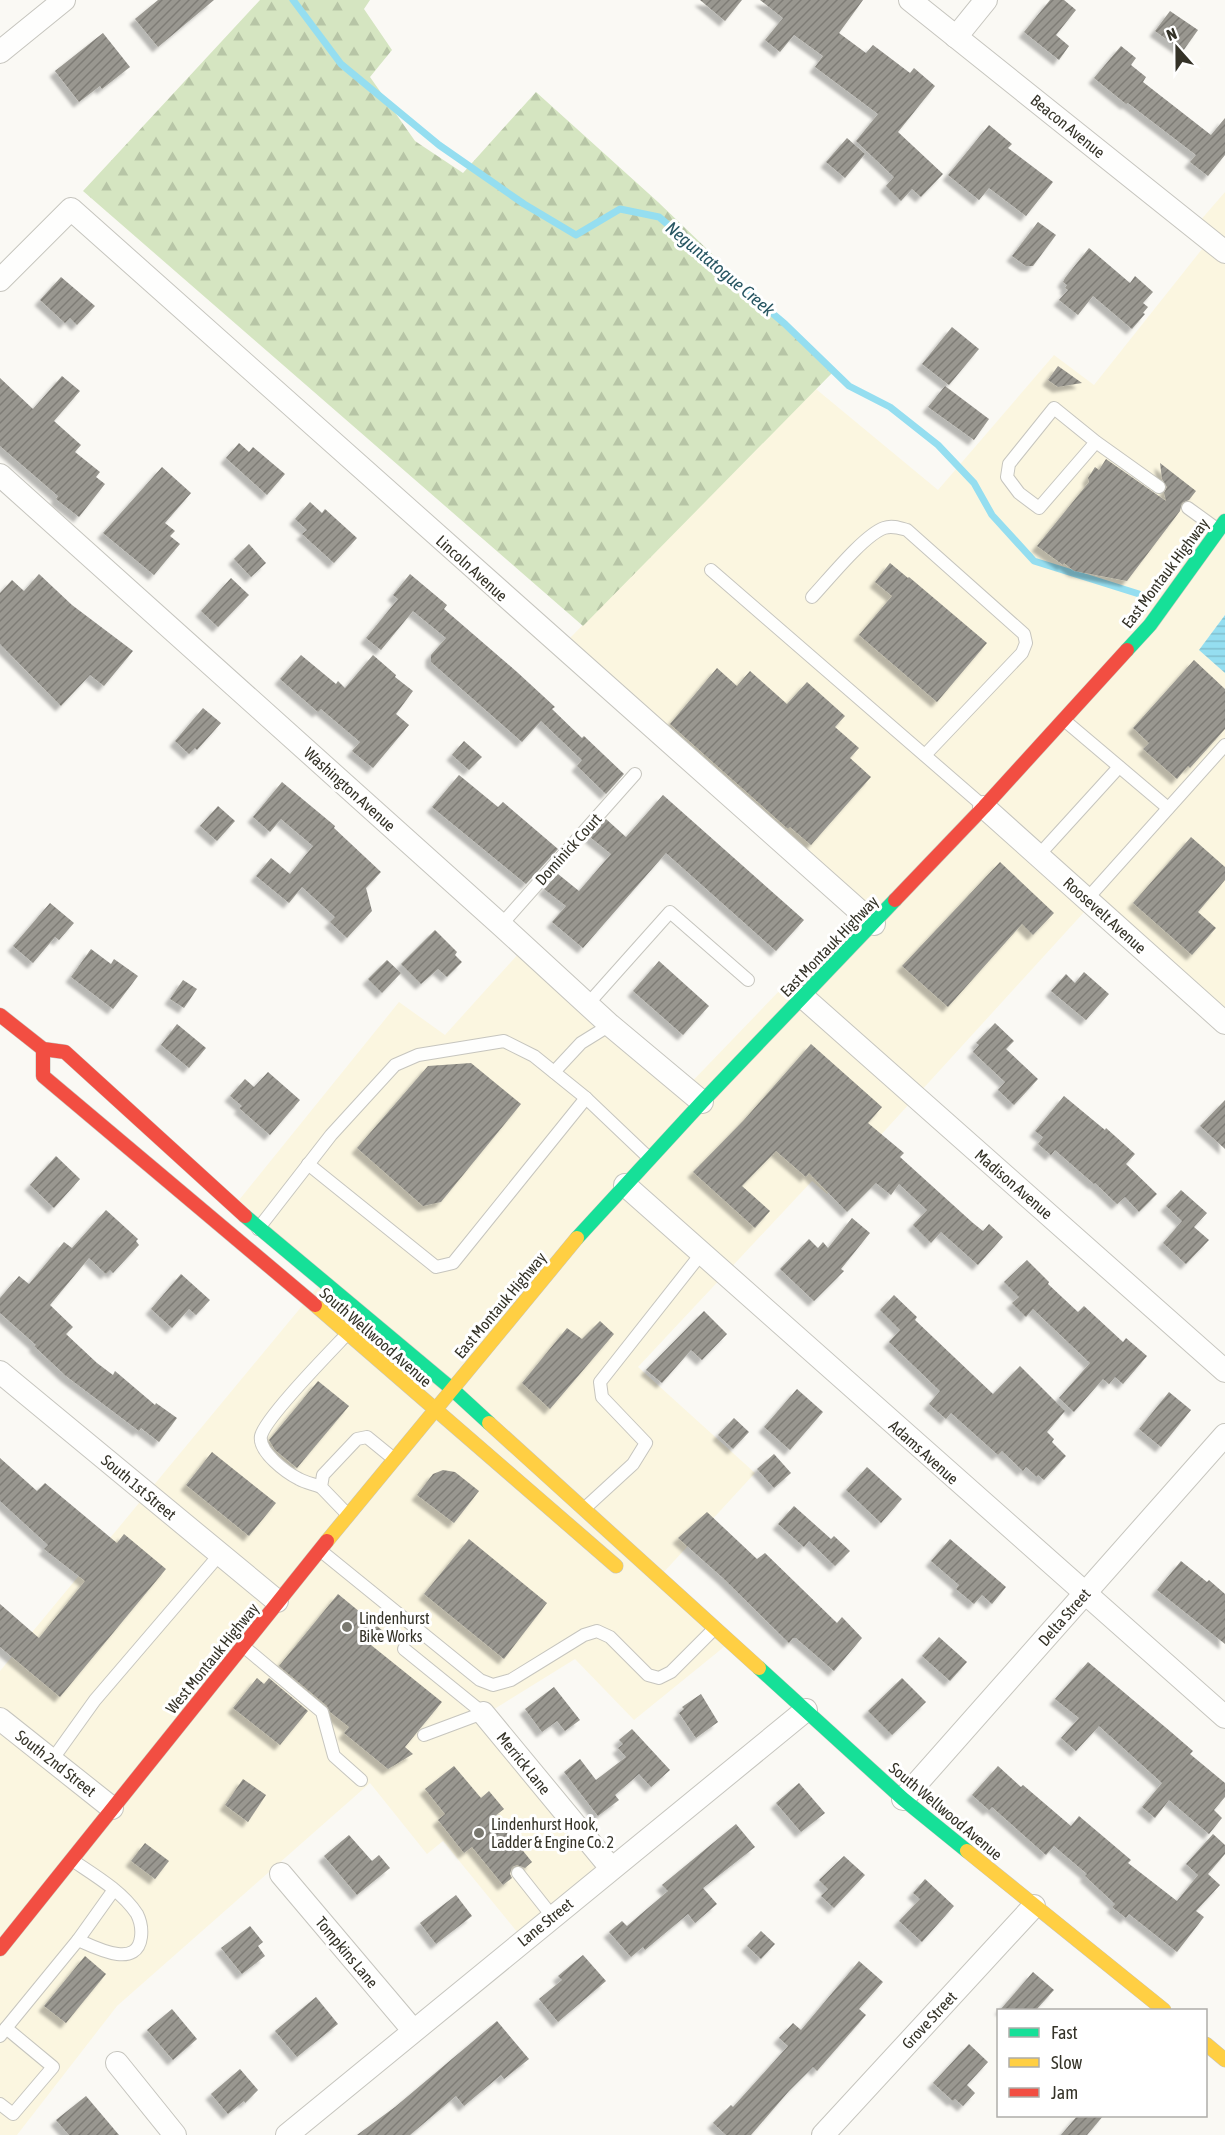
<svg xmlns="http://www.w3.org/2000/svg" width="1225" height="2135" viewBox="0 0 1225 2135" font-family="'Asap Condensed',sans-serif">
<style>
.built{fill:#fbf6e0}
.forest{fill:url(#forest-firs)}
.water{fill:url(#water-rules)}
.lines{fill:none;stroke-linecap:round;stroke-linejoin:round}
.stream{stroke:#95def0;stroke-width:7}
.building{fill:url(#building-hatch);filter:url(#shadow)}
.lane-casing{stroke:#c6c5be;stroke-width:14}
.street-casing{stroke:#c6c5be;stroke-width:24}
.fast-casing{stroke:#c6c5be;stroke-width:15}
.slow-casing{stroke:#c6c5be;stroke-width:15}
.jam-casing{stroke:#c6c5be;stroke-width:15}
.lane{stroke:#fefefd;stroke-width:12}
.street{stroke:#fefefd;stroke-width:22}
.fast{stroke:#16e098;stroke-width:14}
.slow{stroke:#ffcf43;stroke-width:14}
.jam{stroke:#f24e42;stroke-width:14}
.poi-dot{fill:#79786f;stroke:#fff;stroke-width:2}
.labels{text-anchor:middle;stroke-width:6;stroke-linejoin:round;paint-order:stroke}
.street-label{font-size:16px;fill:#343227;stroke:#fff}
.poi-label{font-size:16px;fill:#343227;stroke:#fff;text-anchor:start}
.water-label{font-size:18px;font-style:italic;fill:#295763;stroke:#fff}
</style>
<defs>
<pattern id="forest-firs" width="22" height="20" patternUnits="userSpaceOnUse" patternTransform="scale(1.5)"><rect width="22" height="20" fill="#d5e5c1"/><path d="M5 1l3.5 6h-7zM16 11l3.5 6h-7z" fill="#b7c5a6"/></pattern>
<pattern id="water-rules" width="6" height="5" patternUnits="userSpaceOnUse" patternTransform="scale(1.5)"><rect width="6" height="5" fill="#95def0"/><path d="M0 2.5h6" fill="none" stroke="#81bfce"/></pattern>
<pattern id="building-hatch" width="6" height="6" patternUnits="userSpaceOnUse" patternTransform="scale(1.5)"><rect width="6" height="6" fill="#999790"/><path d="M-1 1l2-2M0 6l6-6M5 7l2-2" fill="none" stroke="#7e7c76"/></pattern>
<filter id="shadow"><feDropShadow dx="-5.5" dy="5.5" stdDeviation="1.5" flood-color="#0004"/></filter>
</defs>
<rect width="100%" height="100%" fill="#faf9f4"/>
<polygon class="built" points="1225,192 1225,615 1200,650 1225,673 1225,1013 1096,899 827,1194 812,1181 638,1367 755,1473 663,1573 735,1638 634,1720 575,1659 488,1713 612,1863 522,1938 443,1841 427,1854 370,1783 117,2006 17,2135 0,2135 0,1671 326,1277 239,1200 399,1002 445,1035 520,952 681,1093 862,905 568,640 816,389 938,490 1054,355 1094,385 1214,234 1199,222"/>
<polygon class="forest" points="260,0 370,0 364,9 392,50 370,77 415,141 463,173 536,92 658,202 834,371 583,626 83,191"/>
<polygon class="water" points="1225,615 1225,673 1199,650"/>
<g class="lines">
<polyline class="stream" points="293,0 341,64 439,145 524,204 576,235 620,209 659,217 785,324 849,386 890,407 938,445 974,483 992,515 1034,561 1139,594"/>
</g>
<g class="building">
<polygon points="158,0 214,0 158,47 135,19"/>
<polygon points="700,0 742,0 725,21"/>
<polygon points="760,0 863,0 839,33 866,53 873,45 910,73 914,68 935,86 898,132 943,174 921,197 912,189 901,201 886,186 894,177 856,141 878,114 815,67 823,56 794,35 780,52 765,40 783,18"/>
<polygon points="1050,0 1064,0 1076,10 1056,35 1069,46 1059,60 1024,32"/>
<polygon points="1170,11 1198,30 1183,51 1155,31"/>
<polygon points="103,33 130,67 102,89 100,86 79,102 55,71"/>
<polygon points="1121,46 1136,58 1131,65 1146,77 1143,82 1211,135 1225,118 1225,155 1208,176 1190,162 1196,155 1128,103 1126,104 1094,78"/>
<polygon points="989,125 1012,144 1008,148 1053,182 1026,216 989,188 979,200 948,175"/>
<polygon points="847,138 865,154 845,178 826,162"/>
<polygon points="1038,222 1056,235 1033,266 1026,266 1012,256"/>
<polygon points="1089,248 1130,283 1135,276 1153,292 1143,303 1148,307 1143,313 1145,314 1132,329 1093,296 1078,315 1059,300 1068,290 1065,288 1067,285 1063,282 1065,278"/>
<polygon points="61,277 95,306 77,325 70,318 65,323 40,300"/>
<polygon points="952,327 979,349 949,385 922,364"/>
<polygon points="1058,366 1082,383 1058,387 1048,380"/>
<polygon points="62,376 80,391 54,421 81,445 75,452 100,472 96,477 105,484 79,517 56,499 58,496 0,446 0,378 33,409"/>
<polygon points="945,386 989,419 974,440 928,407"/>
<polygon points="239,443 249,452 253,447 285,474 267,495 226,458"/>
<polygon points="1106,459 1166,501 1164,493 1167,487 1162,479 1160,463 1196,491 1189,500 1182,503 1180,511 1127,581 1074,571 1064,563 1063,565 1037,546 1089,482 1088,478 1095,467 1099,470"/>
<polygon points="162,467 191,493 165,523 175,531 170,536 180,544 154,575 103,533"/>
<polygon points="310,502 322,513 325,509 357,538 334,563 302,534 307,530 295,519"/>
<polygon points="249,544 266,563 251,577 234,559"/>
<polygon points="890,563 908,578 909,577 987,643 937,702 859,635 892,596 875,582"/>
<polygon points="39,574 72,605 133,651 104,686 90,675 61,706 0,644 0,593 12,580 24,591"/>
<polygon points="410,574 447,605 444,609 517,672 555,707 552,709 582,738 584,736 624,774 606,794 577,766 582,760 541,721 522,742 431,662 431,655 446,638 413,611 381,650 366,638 398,599 393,595"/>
<polygon points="231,578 249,595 218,627 201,611"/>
<polygon points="301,655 336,684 338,681 345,688 373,655 396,675 395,677 413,691 396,714 409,725 373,768 352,751 360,742 321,709 318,712 280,679"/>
<polygon points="1194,660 1225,689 1225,729 1190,768 1188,766 1177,779 1143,749 1149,743 1133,728"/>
<polygon points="717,668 737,686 750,671 787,704 807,682 845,716 835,727 859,748 850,758 871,777 811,845 790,827 788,829 670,724"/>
<polygon points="203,708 221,723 197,750 195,748 189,754 175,741"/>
<polygon points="464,741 482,757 469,770 452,755"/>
<polygon points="459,775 498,807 503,802 558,849 526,884 432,807"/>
<polygon points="282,782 335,826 334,828 381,872 366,888 372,911 347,938 330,922 335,917 302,887 289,903 256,876 271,858 290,874 313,846 281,819 270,832 253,817"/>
<polygon points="663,795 804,920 776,951 666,853 583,948 552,922 566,906 544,889 558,874 579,891 611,854 590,837 606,819 626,837"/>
<polygon points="218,806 235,821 217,841 200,826"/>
<polygon points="1191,837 1225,867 1225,880 1198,912 1216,928 1192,955 1133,903"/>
<polygon points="1000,862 1054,913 1033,935 1022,924 948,1007 902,966"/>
<polygon points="50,903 74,923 59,940 55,937 33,963 13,946"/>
<polygon points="435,930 457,952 455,955 462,962 447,977 438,969 421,984 401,964"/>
<polygon points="91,949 111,964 114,959 138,976 113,1009 71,977"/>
<polygon points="387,960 401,973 382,993 368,979"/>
<polygon points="659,961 709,1006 683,1035 633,991"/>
<polygon points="1084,972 1109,994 1086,1020 1051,991 1066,974 1075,983"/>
<polygon points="183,980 197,989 184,1008 170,999"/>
<polygon points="995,1023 1014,1041 1006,1049 1038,1079 1014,1105 998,1090 1005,1082 973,1052 979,1045 976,1043"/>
<polygon points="177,1024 206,1048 189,1068 161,1045"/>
<polygon points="811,1044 882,1107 868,1123 904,1153 900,1157 973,1223 983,1231 989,1224 1003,1237 978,1265 941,1232 931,1243 913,1225 927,1210 899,1184 891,1195 876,1183 847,1212 809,1173 806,1177 776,1151 742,1186 770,1211 755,1228 693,1172 744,1120"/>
<polygon points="471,1063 521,1104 441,1202 423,1206 357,1148 428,1066"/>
<polygon points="268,1072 300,1100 270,1135 239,1108 242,1106 230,1096 245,1079 254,1087"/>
<polygon points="1064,1096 1105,1130 1106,1128 1135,1154 1126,1164 1157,1194 1139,1212 1125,1197 1117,1204 1095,1183 1094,1184 1055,1150 1051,1155 1038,1144 1043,1137 1035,1131"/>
<polygon points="1225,1100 1225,1149 1200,1126"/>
<polygon points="56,1156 80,1179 54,1208 30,1185"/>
<polygon points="1181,1190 1207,1213 1194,1227 1209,1240 1186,1264 1163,1243 1182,1221 1166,1206"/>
<polygon points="106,1210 138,1239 136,1241 139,1245 113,1273 110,1270 106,1274 89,1258 50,1305 73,1327 66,1334 97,1363 113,1375 115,1371 155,1405 156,1403 177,1418 159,1442 141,1428 139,1431 66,1376 34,1346 36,1345 0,1313 0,1298 19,1276 29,1284 64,1242 72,1248"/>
<polygon points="852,1218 870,1233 841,1269 844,1271 814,1301 780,1269 809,1239 818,1248 823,1242 828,1248"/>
<polygon points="1027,1260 1049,1282 1048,1284 1078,1312 1084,1306 1123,1342 1126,1338 1147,1356 1123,1384 1115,1377 1109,1384 1103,1379 1074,1412 1059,1398 1090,1363 1033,1309 1026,1317 1012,1303 1019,1297 1004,1282"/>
<polygon points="181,1274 210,1300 196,1315 189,1309 172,1328 151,1309"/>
<polygon points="894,1295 917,1317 915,1320 993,1394 1020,1366 1065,1411 1047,1432 1054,1439 1052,1442 1066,1456 1044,1480 1038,1475 1037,1477 1026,1467 1023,1471 1002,1451 998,1455 951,1413 946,1419 929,1404 940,1391 889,1342 900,1330 880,1310"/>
<polygon points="704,1311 727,1334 702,1360 691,1350 662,1383 646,1370"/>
<polygon points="600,1321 614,1334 550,1409 522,1383 567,1328 582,1339"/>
<polygon points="318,1381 349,1406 297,1468 275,1450 269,1440"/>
<polygon points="797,1389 823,1412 790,1450 764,1427"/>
<polygon points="1169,1392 1191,1410 1161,1447 1139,1429"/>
<polygon points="734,1418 749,1432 733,1449 718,1435"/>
<polygon points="212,1452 276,1503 249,1536 186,1485"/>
<polygon points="774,1454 791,1473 774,1488 757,1469"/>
<polygon points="0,1458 37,1491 45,1483 117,1543 124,1534 166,1569 60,1697 0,1647 0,1604 39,1638 85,1581 44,1549 48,1545 0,1501"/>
<polygon points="867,1467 902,1499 881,1523 846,1490"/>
<polygon points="443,1470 455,1472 479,1491 454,1523 417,1495 433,1474"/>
<polygon points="794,1506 831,1539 834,1536 850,1551 835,1566 809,1541 804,1547 778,1524"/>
<polygon points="707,1512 757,1559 765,1553 837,1623 842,1617 862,1638 834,1671 796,1638 793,1638 789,1643 723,1578 678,1538"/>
<polygon points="469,1539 547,1603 504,1659 424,1594"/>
<polygon points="950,1539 1006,1587 992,1604 982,1595 974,1604 956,1589 959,1585 931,1561"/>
<polygon points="1181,1561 1207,1582 1209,1580 1225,1594 1225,1644 1157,1590"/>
<polygon points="338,1594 383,1631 371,1645 442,1702 405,1747 413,1754 388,1769 344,1733 349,1727 330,1712 327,1706 279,1666"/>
<polygon points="939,1637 967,1662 950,1681 922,1656"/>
<polygon points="1088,1662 1171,1732 1193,1751 1190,1754 1225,1783 1225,1797 1214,1810 1222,1818 1209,1834 1169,1800 1155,1818 1142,1807 1162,1783 1099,1726 1076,1751 1061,1738 1079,1718 1055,1699"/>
<polygon points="257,1678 264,1684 269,1678 308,1711 280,1745 233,1708"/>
<polygon points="902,1678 926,1702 892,1735 868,1711"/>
<polygon points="554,1687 580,1720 565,1731 557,1721 542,1732 525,1709"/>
<polygon points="701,1694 718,1722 696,1738 679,1713 684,1709 682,1707"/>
<polygon points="632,1729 670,1770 651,1787 639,1774 615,1795 619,1800 598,1816 564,1772 580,1759 596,1780 626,1757 618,1748 623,1744 619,1740"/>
<polygon points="454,1766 481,1798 489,1791 504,1809 495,1816 532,1862 525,1868 517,1865 512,1867 510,1874 512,1878 503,1885 472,1847 464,1853 438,1820 445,1814 425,1789"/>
<polygon points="998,1766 1021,1787 1023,1785 1071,1826 1079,1816 1131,1860 1128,1863 1177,1901 1198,1875 1186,1864 1213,1834 1225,1845 1225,1854 1208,1874 1220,1885 1196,1911 1204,1917 1177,1952 1129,1914 1126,1918 1112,1907 1115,1904 1085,1876 1087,1874 1054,1846 1046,1855 992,1807 989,1810 972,1795"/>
<polygon points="243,1779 266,1795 248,1822 225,1805"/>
<polygon points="799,1783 825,1813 801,1832 776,1803"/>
<polygon points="736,1824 755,1847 703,1888 717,1904 695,1923 688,1914 645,1950 643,1947 631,1957 609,1932 622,1921 627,1926 668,1891 662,1885"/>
<polygon points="349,1835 372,1861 379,1855 390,1868 357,1895 324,1856"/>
<polygon points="145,1843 169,1861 155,1879 131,1861"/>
<polygon points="844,1856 865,1875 834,1908 821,1896 828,1889 819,1880"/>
<polygon points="925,1879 954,1906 922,1942 899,1921 920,1899 913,1893"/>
<polygon points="456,1895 472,1916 436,1944 420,1923"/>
<polygon points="250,1926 263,1942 258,1946 265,1956 242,1974 221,1948"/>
<polygon points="761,1931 775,1944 761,1959 747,1946"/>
<polygon points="583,1955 606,1981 558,2022 539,1999 562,1980 558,1976"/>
<polygon points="85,1956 106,1974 66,2023 44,2006"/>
<polygon points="859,1961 883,1982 859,2009 866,2015 817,2071 813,2067 789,2091 751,2135 726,2135 713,2123 731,2105 733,2107 788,2046 779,2038 793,2023 801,2030"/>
<polygon points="1033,1972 1054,1990 1036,2010 1000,2010"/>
<polygon points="316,1997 338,2024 297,2057 275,2031"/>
<polygon points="172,2009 197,2039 173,2060 147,2030"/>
<polygon points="497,2021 529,2059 504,2079 501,2075 464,2106 456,2096 410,2135 357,2135 395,2107"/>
<polygon points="969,2044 988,2062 967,2085 975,2093 963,2106 955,2099 953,2101 933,2083"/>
<polygon points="240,2069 258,2090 245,2103 244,2101 228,2114 211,2094"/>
<polygon points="86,2096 119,2135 69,2135 56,2120"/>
<polygon points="1078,2115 1104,2115 1087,2135 1061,2135"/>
</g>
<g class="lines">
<defs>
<g id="lane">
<polyline points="1096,442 1039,508 1019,493 1007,477 1009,464 1054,408 1096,442 1159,487"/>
<polyline points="1188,508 1217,529"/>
<polyline points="711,570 982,805"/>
<path d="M 812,597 C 828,580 864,535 884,528 C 892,525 900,528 907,530 L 1024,634 L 1026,643 L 1022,653 L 925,755"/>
<polyline points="1064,720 1168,808"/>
<polyline points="1038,856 1119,767"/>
<polyline points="1087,899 1225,745"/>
<polyline points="501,925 635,774"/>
<polyline points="587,1005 670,912 748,980"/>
<polyline points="554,1072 581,1043 610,1025"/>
<polyline points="308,1164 436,1267 453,1263 586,1098"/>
<polyline points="258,1229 331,1135 395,1065 418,1055 504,1041 534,1056 586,1098 649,1158"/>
<path d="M 321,1487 C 314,1484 306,1483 299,1479 C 287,1473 258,1452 261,1436 C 265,1418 331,1351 347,1334"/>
<polyline points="585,1508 633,1464 646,1443 602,1397 600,1382 701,1254"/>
<polyline points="348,1515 321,1487 323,1475 357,1439 367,1437 394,1459"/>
<polyline points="321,1551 480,1680 493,1685 511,1680 584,1635 597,1631 610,1637 648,1675 659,1678 671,1672 714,1629"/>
<polyline points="243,1646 322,1712 334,1756 361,1780"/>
<polyline points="404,1649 483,1713"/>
<polyline points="424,1735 483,1713"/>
<polyline points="52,1760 95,1700 220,1554"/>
<polyline points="518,1873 552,1916"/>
<polyline points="78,1940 113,1891"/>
<path d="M 6,2028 L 78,1940 C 94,1947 137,1970 141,1937 C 142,1929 141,1922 137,1914 C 122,1891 94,1875 72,1860"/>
<polyline points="0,2036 6,2028 53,2067 13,2114 0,2104"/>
</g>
<g id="street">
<polyline points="910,0 1225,252"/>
<polyline points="956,37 986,0"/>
<polyline points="0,52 64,0"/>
<polyline points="0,280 71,209 874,924"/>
<polyline points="0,475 501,925 610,1025 702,1102"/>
<polyline points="984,807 1225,1023"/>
<polyline points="803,997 1225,1371"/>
<polyline points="625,1185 1225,1717"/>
<polyline points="0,1372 277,1601"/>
<polyline points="483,1713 611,1868"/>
<polyline points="0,1719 112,1808"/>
<polyline points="903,1799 1225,1435"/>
<polyline points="281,1874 413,2030"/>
<polyline points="117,2063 175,2135"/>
<polyline points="287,2135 806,1710"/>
<polyline points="823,2135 1034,1906"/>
</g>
<g id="fast">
<polyline points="1127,650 1150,625 1225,521"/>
<polyline points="245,1216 452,1389 489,1423"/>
<polyline points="577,1238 702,1102 895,900"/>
<polyline points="759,1668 903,1799 967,1851"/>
</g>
<g id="slow">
<polyline points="315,1305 616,1566"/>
<polyline points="489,1423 759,1668"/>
<polyline points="327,1541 577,1238"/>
<polyline points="967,1851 1164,2010"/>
<polyline points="1206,2044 1225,2060"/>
</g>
<g id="jam">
<polyline points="895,900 984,807 1127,650"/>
<polyline points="0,1015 43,1049 65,1052 245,1216"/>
<polyline points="43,1049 43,1076 315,1305"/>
<polyline points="0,1949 327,1541"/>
</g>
</defs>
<use href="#lane" class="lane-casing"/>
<use href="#street" class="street-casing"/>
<use href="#fast" class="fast-casing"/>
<use href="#slow" class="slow-casing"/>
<use href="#jam" class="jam-casing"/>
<use href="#lane" class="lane"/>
<use href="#street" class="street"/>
<use href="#fast" class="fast"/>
<use href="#slow" class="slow"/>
<use href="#jam" class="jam"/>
</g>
<g class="poi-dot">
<circle cx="347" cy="1627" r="6"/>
<circle cx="479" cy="1833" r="6"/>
</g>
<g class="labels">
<g class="street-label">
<text transform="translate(1068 126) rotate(39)" y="6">Beacon Avenue</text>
<text transform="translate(472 568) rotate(42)" y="6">Lincoln Avenue</text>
<text transform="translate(1165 573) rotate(-53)" y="6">East Montauk Highway</text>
<text transform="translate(350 789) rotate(42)" y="6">Washington Avenue</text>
<text transform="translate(568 849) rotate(-48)" y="6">Dominick Court</text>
<text transform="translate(1105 915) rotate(42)" y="6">Roosevelt Avenue</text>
<text transform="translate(829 946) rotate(-46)" y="6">East Montauk Highway</text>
<text transform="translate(1014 1184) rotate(41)" y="6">Madison Avenue</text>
<text transform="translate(500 1305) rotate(-50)" y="6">East Montauk Highway</text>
<text transform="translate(376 1337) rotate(41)" y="6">South Wellwood Avenue</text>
<text transform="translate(924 1452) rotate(42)" y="6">Adams Avenue</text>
<text transform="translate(139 1487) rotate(40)" y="6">South 1st Street</text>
<text transform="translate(1064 1617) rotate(-49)" y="6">Delta Street</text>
<text transform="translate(212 1658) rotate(-51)" y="6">West Montauk Highway</text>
<text transform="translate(56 1763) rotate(38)" y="6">South 2nd Street</text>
<text transform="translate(524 1763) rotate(51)" y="6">Merrick Lane</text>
<text transform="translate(946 1811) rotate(40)" y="6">South Wellwood Avenue</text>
<text transform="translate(545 1922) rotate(-39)" y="6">Lane Street</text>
<text transform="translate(347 1952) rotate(50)" y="6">Tompkins Lane</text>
<text transform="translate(929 2020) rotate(-47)" y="6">Grove Street</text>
</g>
<g class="poi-label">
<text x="359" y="1624">Lindenhurst<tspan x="359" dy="18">Bike Works</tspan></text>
<text x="491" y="1830">Lindenhurst Hook,<tspan x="491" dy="18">Ladder &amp; Engine Co. 2</tspan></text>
</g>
<g class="water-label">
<text transform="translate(720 269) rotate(40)" y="6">Neguntatogue Creek</text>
</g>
</g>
<rect x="997" y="2009" width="210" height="108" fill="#ffffff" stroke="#aeada9" stroke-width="1.5"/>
<rect x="1009" y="2028" width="30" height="9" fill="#16e098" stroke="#aeada9" stroke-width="1.5"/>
<text x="1051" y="2039" font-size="18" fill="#343227">Fast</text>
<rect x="1009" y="2058" width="30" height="9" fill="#ffcf43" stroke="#aeada9" stroke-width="1.5"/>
<text x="1051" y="2069" font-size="18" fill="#343227">Slow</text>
<rect x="1009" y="2088" width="30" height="9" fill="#f24e42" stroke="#aeada9" stroke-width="1.5"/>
<text x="1051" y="2099" font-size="18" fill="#343227">Jam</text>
<g transform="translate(1177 48) rotate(339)" stroke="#ffffff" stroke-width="4.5" paint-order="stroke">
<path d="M0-4.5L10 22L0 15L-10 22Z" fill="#343227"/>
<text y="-9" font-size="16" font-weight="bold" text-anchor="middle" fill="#343227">N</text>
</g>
</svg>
